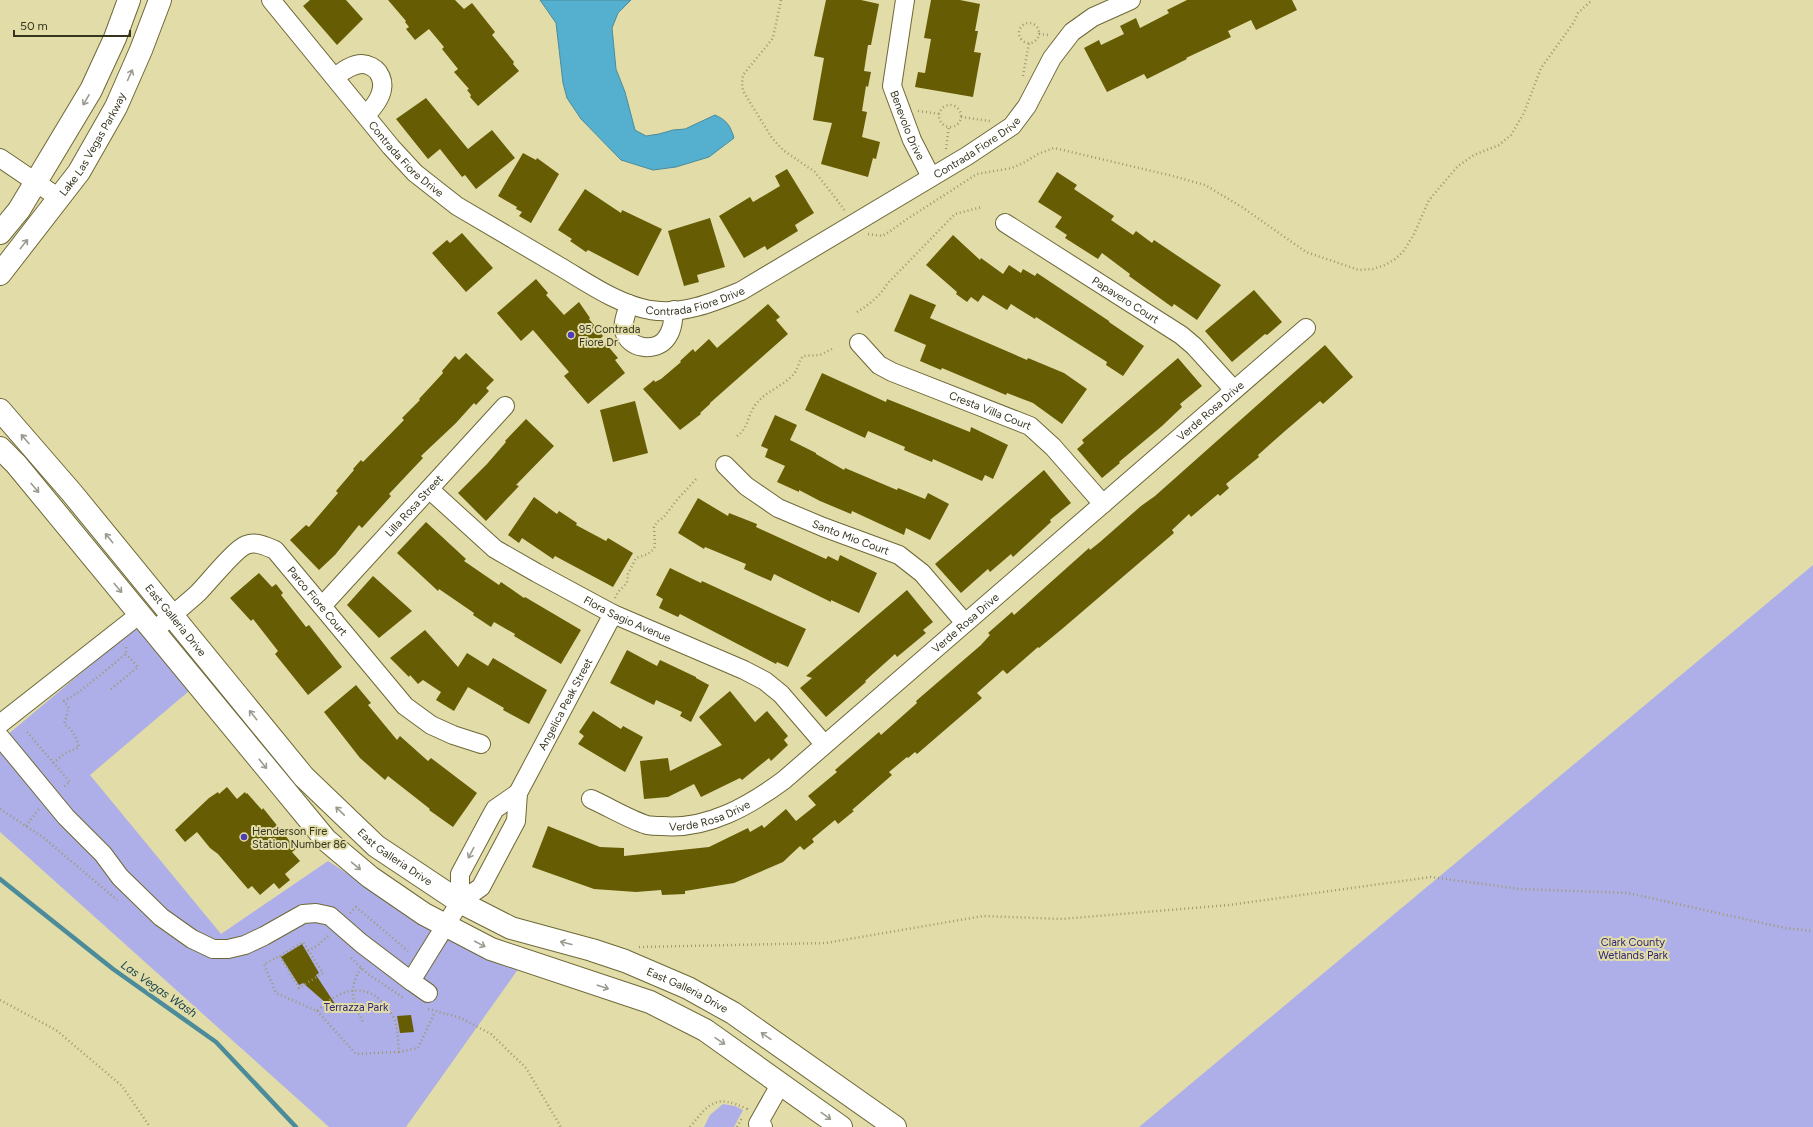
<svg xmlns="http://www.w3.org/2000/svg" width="1813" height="1127" viewBox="0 0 1813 1127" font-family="Figtree,sans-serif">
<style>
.green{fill:#aeafe8}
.water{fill:#55b0cf;stroke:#4c8b9a}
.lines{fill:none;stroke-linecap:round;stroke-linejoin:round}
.stream{stroke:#4c8b9a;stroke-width:4.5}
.building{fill:#655c03}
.minor-casing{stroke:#6d6837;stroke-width:20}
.major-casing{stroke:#6d6837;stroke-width:24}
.path{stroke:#9d9971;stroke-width:2.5;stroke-dasharray:1 3;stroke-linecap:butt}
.minor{stroke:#fff;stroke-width:18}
.major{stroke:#fff;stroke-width:22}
.oneway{stroke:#9a9a8f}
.poi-dot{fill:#4e3db4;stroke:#e2dda8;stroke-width:1.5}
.labels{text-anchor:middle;stroke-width:4;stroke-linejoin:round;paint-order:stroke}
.street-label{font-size:11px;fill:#36341f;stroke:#e2dda8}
.poi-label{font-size:11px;fill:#36341f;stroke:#e2dda8;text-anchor:start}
.park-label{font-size:11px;fill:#302573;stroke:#e2dda8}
.water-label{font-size:12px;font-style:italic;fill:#1a4350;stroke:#e2dda8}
</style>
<rect width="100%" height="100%" fill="#e2dda8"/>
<g class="green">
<polygon points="1813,565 1813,1127 1139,1127"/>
<polygon points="136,627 189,691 90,775 221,934 328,861 452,941 519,968 406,1127 329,1127 0,832 0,741"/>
<polygon points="723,1104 735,1106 743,1110 734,1127 704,1127 710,1115"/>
</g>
<path class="water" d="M 540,0 L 631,0 L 618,13 L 612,28 L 616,69 L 625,92 L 635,130 L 646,136 L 659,134 L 673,130 L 685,129 L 715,115 C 727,120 731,127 734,138 L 709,157 L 676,167 L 653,170 L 621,160 L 581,119 L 567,98 L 563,83 L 556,23 Z"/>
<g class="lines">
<polyline class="stream" points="0,879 113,969 216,1042 296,1127"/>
</g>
<g class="building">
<polygon points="310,0 346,0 363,19 337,45 303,6"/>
<polygon points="388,0 455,0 464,9 472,3 495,32 492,35 514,62 513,64 519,71 478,106 470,97 471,95 467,90 469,89 454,72 458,69 442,49 444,47 429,29 415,40 406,29 409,27 405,22 406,21"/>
<polygon points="826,0 861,0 879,4 871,45 868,45 864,71 871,72 868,87 866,86 862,111 867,112 862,137 880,142 876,159 873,158 868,177 821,164 832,123 813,120 824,58 814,56"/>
<polygon points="931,0 960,0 980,4 975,31 978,31 974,52 981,53 973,97 915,87 918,72 925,73 931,39 924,38"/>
<polygon points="1187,0 1292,0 1297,10 1256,30 1251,20 1228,31 1231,37 1186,58 1187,59 1147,79 1144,74 1107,92 1084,48 1099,40 1101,45 1124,34 1120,26 1136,18 1140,28 1169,13 1167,10"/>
<polygon points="426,98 468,149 492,130 515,158 476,189 465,175 462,177 440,149 428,159 396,119"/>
<polygon points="523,153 536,160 537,158 559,174 531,223 519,216 522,212 516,209 517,207 498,196"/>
<polygon points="787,169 814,213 795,225 798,231 767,250 765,246 744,258 719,216 750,197 753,202 780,186 775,176"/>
<polygon points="1057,172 1077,185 1074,189 1114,216 1111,220 1133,235 1136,231 1152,243 1154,240 1221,285 1197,320 1174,304 1172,307 1129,276 1130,274 1102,253 1098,259 1065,238 1067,235 1055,227 1062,217 1038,202"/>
<polygon points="585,189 621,213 622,210 662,229 638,276 588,250 586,252 570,241 572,239 558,230"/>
<polygon points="710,218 725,267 697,275 699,282 684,286 668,231"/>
<polygon points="462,233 493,268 466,292 432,253 447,240 450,243"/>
<polygon points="953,235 980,260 981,258 1003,274 1009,265 1021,273 1023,269 1035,276 1037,273 1109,321 1109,322 1144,346 1123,376 1106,365 1107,362 1036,317 1035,319 1011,304 1007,310 983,295 978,302 971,297 967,302 956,294 957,292 926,265"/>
<polygon points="536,279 548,293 546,295 564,315 579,302 590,318 589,319 603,336 601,338 618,358 615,360 625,373 588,404 564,376 569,372 533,330 521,341 497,313"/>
<polygon points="1254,290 1282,322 1267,335 1265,334 1232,362 1205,331"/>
<polygon points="910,294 936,305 930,318 1027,360 1028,358 1064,373 1087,389 1062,424 1033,403 1007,393 1006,395 942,368 941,370 920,361 926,345 894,331"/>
<polygon points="768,304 780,317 776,320 788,334 710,403 710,404 700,413 701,414 680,430 643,389 654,380 655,382 661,379 681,362 680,361 693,349 695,352 709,339 717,348"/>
<polygon points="1325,345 1353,377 1323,404 1320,401 1285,431 1258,455 1259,457 1226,484 1229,488 1220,496 1218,494 1191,517 1189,514 1172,530 1174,533 1062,629 1039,648 1038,647 1007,674 1003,670 977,693 982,698 917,754 915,752 908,758 907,757 889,772 892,775 852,810 854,811 838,824 835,820 812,839 814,842 804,850 800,846 783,862 734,883 685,891 685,894 662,895 661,890 636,892 594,889 532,867 548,826 600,847 624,848 624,856 709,847 748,828 750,832 762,825 764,828 786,809 796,821 816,805 808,796 837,772 835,770 879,732 881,735 917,703 916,701 981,645 990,635 988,633 1012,612 1014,615 1089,548 1090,550 1100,542 1141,506 1155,496"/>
<polygon points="466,353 494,380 486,388 489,391 476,405 474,403 456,423 421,456 423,458 389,494 391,496 362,528 359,525 335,555 319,570 290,540 306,525 309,527 338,493 336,491 354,470 353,469 361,460 363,462 404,420 402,418 420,400 419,399 443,373 442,371 455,356 459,360"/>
<polygon points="1178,358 1202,386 1180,404 1182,407 1162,426 1119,462 1120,463 1102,478 1077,449 1084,443 1082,440"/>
<polygon points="822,373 886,402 887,399 970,432 971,427 1008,445 993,479 985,475 982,481 933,459 932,462 904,450 905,447 868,431 865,438 805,410"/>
<polygon points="635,401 648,453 613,462 600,410"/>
<polygon points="775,415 797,425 790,440 816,453 816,454 844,470 845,468 897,490 898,488 925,499 928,493 949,504 930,540 906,528 904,535 852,511 851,514 820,501 799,490 799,492 777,482 785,466 765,457 768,449 761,446"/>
<polygon points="526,419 554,446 516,485 519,486 486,521 458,493 487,464 506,442 505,441"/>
<polygon points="1044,470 1071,503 1050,520 1051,522 1013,557 1011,554 990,572 988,569 961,593 935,564"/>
<polygon points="534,497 557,514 559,511 577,523 576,525 606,541 608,538 633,553 613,587 555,556 553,559 522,538 519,543 508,535"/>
<polygon points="698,498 728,516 729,513 757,524 756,527 826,559 828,556 838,561 840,555 877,573 859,613 831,600 831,602 774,574 771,581 744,569 746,564 705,547 704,549 678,533"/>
<polygon points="426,522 466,559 464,561 499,585 501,582 524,598 525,597 581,630 561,664 514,636 515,634 494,622 491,627 473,615 474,613 439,589 438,591 397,553"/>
<polygon points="670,568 701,583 702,581 806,629 788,667 777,662 776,664 680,614 678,617 659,608 663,599 656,595"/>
<polygon points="259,573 272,587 276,584 283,593 281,595 306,627 309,625 342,667 308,695 275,654 278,651 253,619 251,621 230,598"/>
<polygon points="373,576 412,611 379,638 347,605"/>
<polygon points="907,590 933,622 923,630 926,633 897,657 895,654 865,681 866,682 826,717 800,688 812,678 806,676"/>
<polygon points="425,630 458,667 467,653 488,666 493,658 547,690 529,724 503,710 504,708 468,687 454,711 436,700 441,692 423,680 418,684 410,675 409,677 390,658"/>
<polygon points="627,650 657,666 660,660 696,677 696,678 709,685 691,722 680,716 682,712 656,700 654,705 610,683"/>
<polygon points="356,685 371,703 368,705 397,740 400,736 428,761 431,758 477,793 453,827 429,810 430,809 388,776 385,780 360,758 324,712"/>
<polygon points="730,691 755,722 767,711 788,736 784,740 788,745 771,761 769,758 742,780 740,778 701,797 694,784 668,797 644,799 640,761 668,758 670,771 722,745 699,717"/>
<polygon points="593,711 621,729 623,726 643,737 625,772 578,744 584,736 579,732"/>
<polygon points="227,787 237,799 245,792 246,794 247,793 262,810 263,808 296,849 292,852 300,861 285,874 290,880 279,889 274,883 260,895 252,886 248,889 218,854 210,848 197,832 185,842 175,830 209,798 218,792 219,794"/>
<polygon points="302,944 319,973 316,975 337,1007 334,1010 303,983 299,985 281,957"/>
<polygon points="411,1015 414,1032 400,1033 397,1016"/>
</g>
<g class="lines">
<defs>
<g id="minor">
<path id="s1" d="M 271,0 L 391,147 L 415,173 L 457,206 C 491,226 525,246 559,266 C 588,283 617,304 650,310 C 682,315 712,303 741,291 L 967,156 L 1012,126 L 1027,106 L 1052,58 L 1072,32 L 1093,17 L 1131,0"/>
<path id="s2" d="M 905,0 L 892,86 L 912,140 L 931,177"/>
<path d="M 335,77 C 343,71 352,64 362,64 C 368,64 375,68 378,72 C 389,88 377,104 366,115"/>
<polyline points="0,158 59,198"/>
<path id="s3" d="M 1005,223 L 1181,335 L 1194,346 L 1234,390"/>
<path d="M 629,304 C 627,312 622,323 624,331 C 629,349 654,352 665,340 C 673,331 673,320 674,310"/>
<path id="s4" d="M 859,343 L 879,365 L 892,372 L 1030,426 L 1053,447 L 1103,504"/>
<path id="s5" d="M 725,465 L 746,486 L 778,508 L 823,527 L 899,555 L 922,573 L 965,623"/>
<path id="s6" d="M 429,489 L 495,549 L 537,573 L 613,614 L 744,670 L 765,681 L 781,694 L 824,744"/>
<path id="s7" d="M 322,606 L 505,406"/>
<path id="s8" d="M 154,631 C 168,618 184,606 198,593 C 208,583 235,549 246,545 C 256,541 265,546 275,550 L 405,706 L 431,725 L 453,735 L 481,744"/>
<polyline points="0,724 140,614"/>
<path id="s9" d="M 0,737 L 66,817 L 103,854 L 120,877 L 161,917 L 192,939 L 213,949 L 228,949 L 245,945 L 264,936 L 303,914 L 316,913 L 330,916 L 361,943 L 411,981 L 460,902 L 481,887 L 516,821 L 518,793 L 613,614"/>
<path id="s10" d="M 591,799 C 609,807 628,819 647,825 C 652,826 658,826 662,826 C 707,830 749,806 784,780 L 1306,328"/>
<polyline points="460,902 460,874 490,818 495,809 518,793"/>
<polyline points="411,981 428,993"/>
<polyline points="763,1127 758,1124 781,1083"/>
</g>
<g id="major">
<polyline points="0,233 19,210 91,90 115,38 129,0"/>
<path id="s11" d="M 0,274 L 79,172 L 116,107 L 141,50 L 160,0"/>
<path id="s12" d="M 0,410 L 72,493 L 304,777 L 376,846 L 460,902 L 511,928 L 592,950 L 625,961 L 688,988 L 733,1013 L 895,1127"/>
<polyline points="0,448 16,464 326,840 370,877 424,914 491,949 650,1002 705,1030 841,1127"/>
</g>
</defs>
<use href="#minor" class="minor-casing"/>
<use href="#major" class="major-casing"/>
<g class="path">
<polyline points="781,0 773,38 743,75 742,83 743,91 772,138 783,150 815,172 834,196 845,211"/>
<circle cx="1029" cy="33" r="10"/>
<polyline points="1039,34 1049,35"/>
<polyline points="1023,76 1029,43"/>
<circle cx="950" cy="116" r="11"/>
<polyline points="918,111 940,114"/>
<polyline points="961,117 990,121"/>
<polyline points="946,149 949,126"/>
<polyline points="868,234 882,236 889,232 907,219 977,174 1012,168 1025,162 1038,154 1054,148 1169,175 1205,185 1242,207 1306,252 1359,270 1373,269 1385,265 1395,259 1403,252 1414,234 1429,200 1458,166 1474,155 1499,145 1511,135 1524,113 1541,68 1574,22 1578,13 1592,0"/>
<path d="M 857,312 C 869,305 880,296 887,284 L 955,214 L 982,207"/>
<path d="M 737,436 C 749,428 747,415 756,404 C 766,391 783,386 793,375 C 798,370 798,362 803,356 L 820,355 L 832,349"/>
<polyline points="615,598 618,592 627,583 628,574 636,558 648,554 654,549 655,545 654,527 657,522 664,517 676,501 698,477"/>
<polyline points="111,689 138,667 126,654"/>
<polyline points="27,732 70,782 62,788"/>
<path d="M 53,763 L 64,754 L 79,747 C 76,737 73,730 64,724 L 69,708 L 64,701 L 79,692 L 126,654 L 126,645"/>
<polyline points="0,809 44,838 117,900"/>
<polyline points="26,826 39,809"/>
<polyline points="350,913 356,907 408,951"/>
<polyline points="639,947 826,943 983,916 1062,919 1229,905 1431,877 1520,889 1628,893 1785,928 1813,931"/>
<polyline points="308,951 318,945 328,936"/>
<path d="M 280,956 L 303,942 L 323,973 L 299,988 L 280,956 L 264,964 L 276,993 L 317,1011 C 337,990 367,979 387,1008 C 390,1012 394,1017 395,1021 C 398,1031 398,1042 399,1052 L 418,1048 L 435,1012"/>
<polyline points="351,958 368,974 404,998"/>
<path d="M 361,968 C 348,989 352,1001 363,1022"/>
<polyline points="0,1000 56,1030 122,1086 150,1127"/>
<polyline points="428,1009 461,1018 491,1034 526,1068 561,1127"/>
<polyline points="317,1011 356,1054 399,1052"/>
<path d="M 690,1127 C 710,1102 716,1094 747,1109 L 746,1111"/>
<polyline points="737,1127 742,1118"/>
</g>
<use href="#minor" class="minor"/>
<use href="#major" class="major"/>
</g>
<defs><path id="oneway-shaft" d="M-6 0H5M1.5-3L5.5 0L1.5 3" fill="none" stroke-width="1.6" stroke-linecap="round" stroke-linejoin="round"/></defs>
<g class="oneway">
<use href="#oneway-shaft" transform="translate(130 75) rotate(-66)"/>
<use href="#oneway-shaft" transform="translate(86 100) rotate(120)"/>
<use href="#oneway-shaft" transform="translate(24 244) rotate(-51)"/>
<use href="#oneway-shaft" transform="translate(25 439) rotate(-131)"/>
<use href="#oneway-shaft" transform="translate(35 488) rotate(50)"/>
<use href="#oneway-shaft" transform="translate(109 538) rotate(-129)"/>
<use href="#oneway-shaft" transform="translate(118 588) rotate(50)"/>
<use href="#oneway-shaft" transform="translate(253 715) rotate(-129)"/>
<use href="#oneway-shaft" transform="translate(263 764) rotate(51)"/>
<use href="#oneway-shaft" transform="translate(340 811) rotate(-136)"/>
<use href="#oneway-shaft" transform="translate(471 853) rotate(118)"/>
<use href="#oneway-shaft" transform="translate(356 866) rotate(40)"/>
<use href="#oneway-shaft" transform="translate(566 943) rotate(-166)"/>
<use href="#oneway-shaft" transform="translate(480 944) rotate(28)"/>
<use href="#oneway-shaft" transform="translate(603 987) rotate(18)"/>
<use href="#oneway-shaft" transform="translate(766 1036) rotate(-145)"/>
<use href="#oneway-shaft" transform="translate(720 1041) rotate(34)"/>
<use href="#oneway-shaft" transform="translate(826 1116) rotate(36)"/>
</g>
<g class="poi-dot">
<circle cx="571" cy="335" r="4"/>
<circle cx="244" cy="837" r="4"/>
</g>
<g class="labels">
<g class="street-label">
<text dy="4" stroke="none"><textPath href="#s2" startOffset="129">Benevolo Drive</textPath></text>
<text dy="4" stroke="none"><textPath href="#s11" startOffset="160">Lake Las Vegas Parkway</textPath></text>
<text dy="4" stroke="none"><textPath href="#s1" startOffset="869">Contrada Fiore Drive</textPath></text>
<text dy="4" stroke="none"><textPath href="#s1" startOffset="209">Contrada Fiore Drive</textPath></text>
<text dy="4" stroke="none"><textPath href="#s1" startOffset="545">Contrada Fiore Drive</textPath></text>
<text dy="4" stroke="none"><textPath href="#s3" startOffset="143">Papavero Court</textPath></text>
<text dy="4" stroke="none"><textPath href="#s4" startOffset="150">Cresta Villa Court</textPath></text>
<text dy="4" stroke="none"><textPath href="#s10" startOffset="774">Verde Rosa Drive</textPath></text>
<text dy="4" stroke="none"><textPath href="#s7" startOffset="136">Lilla Rosa Street</textPath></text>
<text dy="4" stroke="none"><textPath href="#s5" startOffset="147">Santo Mio Court</textPath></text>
<text dy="4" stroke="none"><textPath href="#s8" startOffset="223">Parco Fiore Court</textPath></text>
<text dy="4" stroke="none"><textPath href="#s6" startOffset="239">Flora Sagio Avenue</textPath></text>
<text dy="4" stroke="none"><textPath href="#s12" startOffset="274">East Galleria Drive</textPath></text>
<text dy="4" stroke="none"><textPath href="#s10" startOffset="450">Verde Rosa Drive</textPath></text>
<text dy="4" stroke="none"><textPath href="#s9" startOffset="855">Angelica Peak Street</textPath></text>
<text dy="4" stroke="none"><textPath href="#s10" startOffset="126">Verde Rosa Drive</textPath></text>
<text dy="4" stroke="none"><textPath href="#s12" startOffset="598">East Galleria Drive</textPath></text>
<text dy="4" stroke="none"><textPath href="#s12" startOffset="922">East Galleria Drive</textPath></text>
</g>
<g class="poi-label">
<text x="579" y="333">95 Contrada<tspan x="579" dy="13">Fiore Dr</tspan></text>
<text x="252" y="835">Henderson Fire<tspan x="252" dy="13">Station Number 86</tspan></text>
</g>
<g class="park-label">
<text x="1633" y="946">Clark County<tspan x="1633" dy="13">Wetlands Park</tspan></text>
<text x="356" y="1011">Terrazza Park</text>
</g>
<g class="water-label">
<text transform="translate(159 989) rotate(35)" y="4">Las Vegas Wash</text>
</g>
</g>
<path d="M14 30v6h116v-6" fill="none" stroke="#36341f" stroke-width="2"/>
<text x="20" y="30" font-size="12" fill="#36341f" stroke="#e2dda8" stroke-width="3" paint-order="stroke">50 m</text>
</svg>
